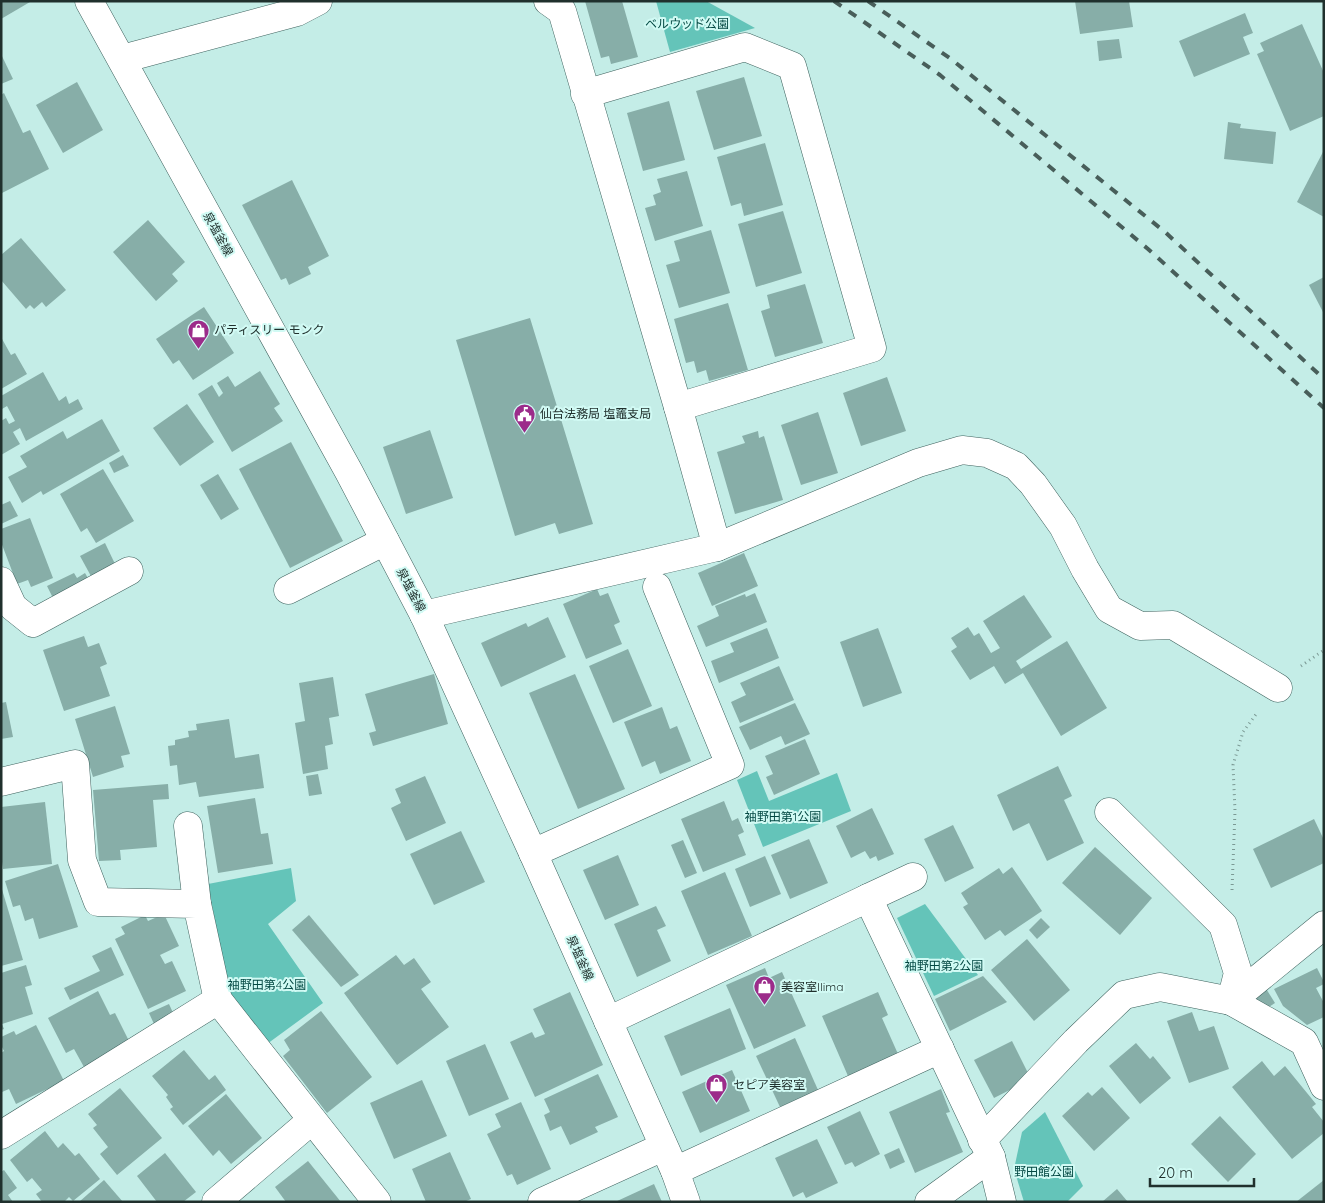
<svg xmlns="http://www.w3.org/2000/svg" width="1325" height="1203" viewBox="0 0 1325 1203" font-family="Quicksand,'Noto Sans JP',sans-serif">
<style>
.green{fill:#64c4b9}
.building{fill:#87aea8}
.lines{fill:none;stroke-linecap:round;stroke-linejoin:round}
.street-casing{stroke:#3e625e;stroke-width:29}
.primary-casing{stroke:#3e625e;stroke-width:29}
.path{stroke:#7b9994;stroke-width:3;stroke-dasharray:1 4;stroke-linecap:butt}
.street{stroke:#fff;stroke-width:28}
.primary{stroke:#fff;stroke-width:28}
.rail{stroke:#485e5a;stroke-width:4;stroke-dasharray:9 9;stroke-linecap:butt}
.labels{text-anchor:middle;stroke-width:4;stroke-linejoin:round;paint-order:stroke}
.park-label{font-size:12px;fill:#024741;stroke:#d1faf4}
.street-label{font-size:12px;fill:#20302d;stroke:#d1faf4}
.poi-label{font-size:12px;fill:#20302d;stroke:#d1faf4;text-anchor:start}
</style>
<rect width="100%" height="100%" fill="#c4ede7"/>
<g class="green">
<polygon points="656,1 706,1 755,28 670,52"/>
<polygon points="757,771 769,801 837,773 851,811 763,847 737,780"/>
<polygon points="291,868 296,901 268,924 323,1003 267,1044 229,994 208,884"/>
<polygon points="925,904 978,975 934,996 897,918"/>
<polygon points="1045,1112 1083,1186 1067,1202 1024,1202 1014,1169 1022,1132"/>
</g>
<g class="building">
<polygon points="1,1 29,1 30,2 1,19"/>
<polygon points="585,1 622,1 638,57 611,64 609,56 601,58"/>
<polygon points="1075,1 1129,1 1133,27 1080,34"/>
<polygon points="1245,13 1253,33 1243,37 1250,54 1194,77 1179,41"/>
<polygon points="1302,24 1324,73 1324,116 1290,131 1257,54 1264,51 1260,43"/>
<polygon points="1119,39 1122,58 1099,61 1097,41"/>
<polygon points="1,54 13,79 1,84"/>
<polygon points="744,77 762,136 714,150 696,91"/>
<polygon points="77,82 103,130 63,153 36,105"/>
<polygon points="4,93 23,133 30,130 49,169 2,193 1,95"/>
<polygon points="669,101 685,160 643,171 627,113"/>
<polygon points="1228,122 1241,124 1240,128 1276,132 1273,164 1224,159"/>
<polygon points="765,143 783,205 744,216 741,203 731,206 717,157"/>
<polygon points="1324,150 1324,217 1297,202"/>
<polygon points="687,171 703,226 655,241 645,208 656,205 653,195 661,192 657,179"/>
<polygon points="292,180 329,256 308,267 311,274 289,285 286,278 281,280 242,205"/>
<polygon points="783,211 802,273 756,287 738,224"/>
<polygon points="148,220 185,262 172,274 178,281 156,301 113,252"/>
<polygon points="711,230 730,293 679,308 666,265 680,261 674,241"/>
<polygon points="21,238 66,290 46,307 42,302 34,309 30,305 26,309 1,280 1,255"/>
<polygon points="1324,277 1324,314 1309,285"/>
<polygon points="805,284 823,343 775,357 761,311 770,308 767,295"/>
<polygon points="728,303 748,370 709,381 706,370 697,373 694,361 686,363 674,319"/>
<polygon points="204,307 234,353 193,380 179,360 173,364 156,339"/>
<polygon points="530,318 593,524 559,534 555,523 515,536 456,340"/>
<polygon points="1,337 11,355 15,353 27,374 1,389"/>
<polygon points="260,371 280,404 274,408 283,421 232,452 198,394 212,385 219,397 223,393 217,383 228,376 235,387"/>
<polygon points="43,372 59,401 66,396 69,404 78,399 83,409 26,441 20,428 13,432 20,444 1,455 1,421 6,418 9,424 15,421 7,406 2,409 1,407 1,396"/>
<polygon points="887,377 906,431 861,446 843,393"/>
<polygon points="187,404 214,442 180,466 153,428"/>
<polygon points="818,412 838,473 801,485 781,425"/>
<polygon points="102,419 120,451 43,495 41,491 22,503 8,477 27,467 20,456 63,431 67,439"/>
<polygon points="430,430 453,498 406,514 383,447"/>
<polygon points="758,431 759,438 764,436 783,500 735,514 717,452 745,443 742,436"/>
<polygon points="291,442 343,541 290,568 239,469"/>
<polygon points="123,455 129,466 114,473 109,463"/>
<polygon points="103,469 134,521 96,543 87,528 81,532 60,494"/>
<polygon points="218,474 239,509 221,520 200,485"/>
<polygon points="10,501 18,516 1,524 1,505"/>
<polygon points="30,518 53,578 31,587 28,580 17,584 1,542 1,529"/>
<polygon points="105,543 116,566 92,578 80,556"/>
<polygon points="744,553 758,586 712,606 698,573"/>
<polygon points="74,573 77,578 85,573 89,580 53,598 47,586"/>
<polygon points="597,589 600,596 608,593 620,622 614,625 622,644 586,659 563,604"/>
<polygon points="755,593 767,622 706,647 697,626 719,616 715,606 745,594 746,597"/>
<polygon points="1024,595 1052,637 1016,661 1021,669 1067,641 1107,708 1061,736 1023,673 1005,684 994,666 970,680 951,651 957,647 951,638 968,627 974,636 979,633 991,653 1000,648 983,621"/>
<polygon points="548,617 566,657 501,687 481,643 526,623 528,627"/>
<polygon points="767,628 779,658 719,683 711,661 734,652 730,643"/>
<polygon points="878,628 902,693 863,707 840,642"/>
<polygon points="84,636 88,647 99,643 107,664 100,667 110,696 64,711 43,650"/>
<polygon points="628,649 652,706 613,723 589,666"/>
<polygon points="779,666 794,700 740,723 731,702 746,695 740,683"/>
<polygon points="434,674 448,724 373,746 369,733 376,731 365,694"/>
<polygon points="575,674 625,789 578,809 529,693"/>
<polygon points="333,677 339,716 329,718 333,744 325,746 328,769 303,774 295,723 305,721 299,683"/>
<polygon points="6,702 13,737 1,739 1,703"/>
<polygon points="795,703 810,734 785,745 781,736 750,750 739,727"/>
<polygon points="115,706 130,754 121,756 124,767 93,777 75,719"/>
<polygon points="662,707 670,729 677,726 691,761 660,774 655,761 642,767 624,722"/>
<polygon points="229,719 235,758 259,754 264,788 199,797 196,782 179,785 177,765 170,766 168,746 175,745 175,740 189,737 188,731 197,730 196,724"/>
<polygon points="805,739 820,774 774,795 766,777 773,774 765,756"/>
<polygon points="1058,766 1072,796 1064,800 1084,843 1047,861 1029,823 1013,831 997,795"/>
<polygon points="318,774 322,794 309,796 306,776"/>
<polygon points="425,776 446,823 406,841 391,808 401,803 395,789"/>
<polygon points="168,784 169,799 153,800 157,847 120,850 121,860 99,861 93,790"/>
<polygon points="255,798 261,834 268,833 273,864 218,873 207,806"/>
<polygon points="724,801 732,821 738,818 744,832 738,835 746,855 703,872 681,819"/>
<polygon points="45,802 52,864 3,869 1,854 1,807"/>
<polygon points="872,808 894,854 878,861 876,856 870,859 865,851 851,858 836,826"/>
<polygon points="1314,819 1324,840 1324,863 1271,888 1253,849"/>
<polygon points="953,825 974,868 945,882 924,839"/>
<polygon points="461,831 485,882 434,905 410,854"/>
<polygon points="809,839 828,883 790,899 771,855"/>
<polygon points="683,840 697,873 685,878 671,845"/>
<polygon points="1095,847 1152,898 1120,935 1062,883"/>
<polygon points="618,855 639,905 605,920 583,870"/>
<polygon points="765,856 781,894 750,907 735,869"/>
<polygon points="58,864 78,927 39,939 33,918 25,921 20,905 13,907 5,881"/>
<polygon points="1012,867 1042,911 1005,936 1000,930 985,940 963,907 968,904 961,893 999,868 1003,874"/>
<polygon points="725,872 752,936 708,955 681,891"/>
<polygon points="1,886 23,960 1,966"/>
<polygon points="656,906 666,926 657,930 671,961 637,977 614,924"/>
<polygon points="164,914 179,946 160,955 165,964 172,961 186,991 148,1009 115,939 125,934 121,927 145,915 148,921"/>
<polygon points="309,915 359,975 341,987 292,930"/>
<polygon points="1041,918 1050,927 1037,939 1029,930"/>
<polygon points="1027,939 1070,990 1034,1021 991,970"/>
<polygon points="111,947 124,975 70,1000 64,988 100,971 92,956"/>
<polygon points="396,955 404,965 414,958 431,982 421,989 449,1027 397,1065 344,993"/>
<polygon points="26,965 32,985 25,987 33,1014 2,1024 4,1029 1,1030 1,973"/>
<polygon points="765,968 769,978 782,972 806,1026 754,1049 726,985"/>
<polygon points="1317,968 1324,982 1324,984 1316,988 1324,1003 1324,1017 1307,1025 1283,1006 1274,989"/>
<polygon points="983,976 1007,1002 950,1031 935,999"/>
<polygon points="1265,987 1275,1003 1267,1008 1253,1000"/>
<polygon points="98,991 110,1015 115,1013 130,1043 84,1067 74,1049 66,1053 48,1018"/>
<polygon points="570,992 603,1065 535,1097 510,1042 532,1032 535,1038 545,1034 533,1009"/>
<polygon points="878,992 888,1015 882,1018 898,1054 848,1076 822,1016"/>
<polygon points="169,1004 174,1015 154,1024 149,1013"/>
<polygon points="730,1008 746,1049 681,1076 664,1036"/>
<polygon points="321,1011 372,1077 327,1113 283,1056 290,1050 284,1040"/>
<polygon points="1192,1012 1199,1031 1214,1026 1229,1069 1189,1083 1167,1021"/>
<polygon points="36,1025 64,1081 16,1104 9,1089 2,1092 1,1091 1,1053 4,1051 1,1045 1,1037 14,1031 16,1035"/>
<polygon points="795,1038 818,1090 780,1107 756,1056"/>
<polygon points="1012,1041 1031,1079 994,1098 974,1060"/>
<polygon points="1136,1043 1150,1059 1153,1056 1171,1078 1140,1104 1109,1066"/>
<polygon points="485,1044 509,1099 469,1116 446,1061"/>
<polygon points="184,1050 209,1080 215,1075 226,1090 183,1125 170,1109 173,1107 166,1097 168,1095 152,1076"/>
<polygon points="1262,1061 1274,1076 1285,1066 1316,1104 1312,1107 1324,1122 1324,1133 1292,1159 1232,1087"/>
<polygon points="732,1070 750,1111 700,1133 682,1092"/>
<polygon points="598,1074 618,1117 595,1127 598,1132 570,1145 561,1126 550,1131 544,1115 550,1112 544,1099"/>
<polygon points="422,1080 447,1136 394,1159 370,1103"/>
<polygon points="1102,1087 1130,1118 1094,1151 1062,1116 1088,1092 1092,1096"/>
<polygon points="120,1088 162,1138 117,1175 100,1154 108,1147 93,1128 97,1125 88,1114"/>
<polygon points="941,1089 950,1112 946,1113 963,1152 915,1173 889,1112"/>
<polygon points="226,1094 262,1138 231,1164 219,1150 213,1156 188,1126"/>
<polygon points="521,1102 551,1169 517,1185 512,1174 507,1176 487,1134 501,1127 495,1114"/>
<polygon points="860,1111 880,1154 855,1167 852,1162 845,1165 827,1127"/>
<polygon points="1220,1116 1256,1154 1228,1182 1191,1144"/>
<polygon points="45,1131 58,1148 63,1143 75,1156 79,1153 100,1179 73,1201 69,1197 64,1202 42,1202 36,1194 42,1190 32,1178 27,1182 10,1160"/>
<polygon points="817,1139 838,1183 806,1198 803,1192 793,1197 775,1158"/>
<polygon points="899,1148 905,1162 890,1169 884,1155"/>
<polygon points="450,1152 471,1199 464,1202 426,1202 412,1169"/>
<polygon points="165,1153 196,1192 183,1202 157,1202 137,1176"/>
<polygon points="308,1161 341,1202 286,1202 275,1187"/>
<polygon points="4,1170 17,1188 8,1195 13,1202 1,1202 1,1172"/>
<polygon points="104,1180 123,1202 79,1202"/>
<polygon points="1324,1180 1324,1202 1296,1202"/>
<polygon points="654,1184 662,1202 615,1202"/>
<polygon points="1117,1189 1128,1202 1102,1202"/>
</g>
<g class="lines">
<defs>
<g id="street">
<polyline points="122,59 297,12 318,1"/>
<polyline points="585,94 745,47 792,66 872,348 678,407"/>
<polyline points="717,547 918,463 962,450 987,453 1016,466 1033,484 1063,526 1085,569 1109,609 1140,626 1173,625 1278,688"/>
<polyline points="1,581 13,607 33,623 129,571"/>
<polyline points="288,590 385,541"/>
<polyline points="424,615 717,547 678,407 562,11 548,1"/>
<polyline points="1,782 75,764 82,860 98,902 197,904 218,1000 377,1202"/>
<polyline points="1109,812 1223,925 1238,973 1231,1001"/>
<polyline points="188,826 197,904"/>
<polyline points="533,853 730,765 657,587"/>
<polyline points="868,898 913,877"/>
<polyline points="1231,1001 1324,925"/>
<polyline points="608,1021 868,898 991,1157 1002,1202"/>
<polyline points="1,1135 218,1000"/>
<polyline points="982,1140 1076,1041 1124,995 1160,987 1231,1001 1304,1042 1324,1086"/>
<polyline points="675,1171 940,1049"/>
<polyline points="216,1202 312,1120"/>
<polyline points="542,1202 663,1147"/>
<polyline points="929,1202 991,1157"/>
</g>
<polyline id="primary" points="89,1 349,472 424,615 533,853 675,1171 686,1202"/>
</defs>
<use href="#street" class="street-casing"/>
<use href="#primary" class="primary-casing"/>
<g class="path">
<polyline points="1301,666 1324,650"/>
<polyline points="1232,890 1235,811 1233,765 1243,732 1257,713"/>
</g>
<use href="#street" class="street"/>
<use href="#primary" class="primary"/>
<g class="rail">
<polyline points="834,1 940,75 1148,249 1324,408"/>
<polyline points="868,1 951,59 1165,232 1324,379"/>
</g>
</g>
<defs>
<symbol id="shop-pin" viewBox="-11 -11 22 30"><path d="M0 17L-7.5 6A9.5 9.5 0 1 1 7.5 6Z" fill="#9c2c8a" stroke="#d1faf4"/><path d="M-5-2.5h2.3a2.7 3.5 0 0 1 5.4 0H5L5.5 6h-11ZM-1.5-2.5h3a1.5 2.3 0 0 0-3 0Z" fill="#fff"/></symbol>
<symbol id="civic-pin" viewBox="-11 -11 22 30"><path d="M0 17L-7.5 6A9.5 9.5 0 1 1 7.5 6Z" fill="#9c2c8a" stroke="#d1faf4"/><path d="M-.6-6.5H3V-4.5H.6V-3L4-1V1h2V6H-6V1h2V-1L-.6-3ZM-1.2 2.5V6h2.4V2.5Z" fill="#fff"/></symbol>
</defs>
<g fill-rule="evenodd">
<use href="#shop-pin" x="186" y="318" width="25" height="34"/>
<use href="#civic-pin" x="512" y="402" width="25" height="34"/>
<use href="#shop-pin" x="752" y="974" width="25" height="34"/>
<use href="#shop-pin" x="704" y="1072" width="25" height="34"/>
</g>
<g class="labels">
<g class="park-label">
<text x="687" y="28">ベルウッド公園</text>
<text x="783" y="821">袖野田第1公園</text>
<text x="944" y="970">袖野田第2公園</text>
<text x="267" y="989">袖野田第4公園</text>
<text x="1044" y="1176">野田館公園</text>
</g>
<g class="street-label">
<text transform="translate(218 234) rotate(61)" y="4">泉塩釜線</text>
<text transform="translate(411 590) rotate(62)" y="4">泉塩釜線</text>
<text transform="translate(580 958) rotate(66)" y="4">泉塩釜線</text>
</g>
<g class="poi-label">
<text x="214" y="334">パティスリー モンク</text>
<text x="540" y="418">仙台法務局 塩竈支局</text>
<text x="781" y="991">美容室Ilima</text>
<text x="733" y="1089">セピア美容室</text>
</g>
</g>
<rect width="1325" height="1203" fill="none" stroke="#20302d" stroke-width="5"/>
<path d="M1150 1178v8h104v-8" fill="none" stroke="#20302d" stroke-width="2.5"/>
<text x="1158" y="1178" font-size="15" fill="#20302d" stroke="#d1faf4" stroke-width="4" paint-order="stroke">20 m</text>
</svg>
